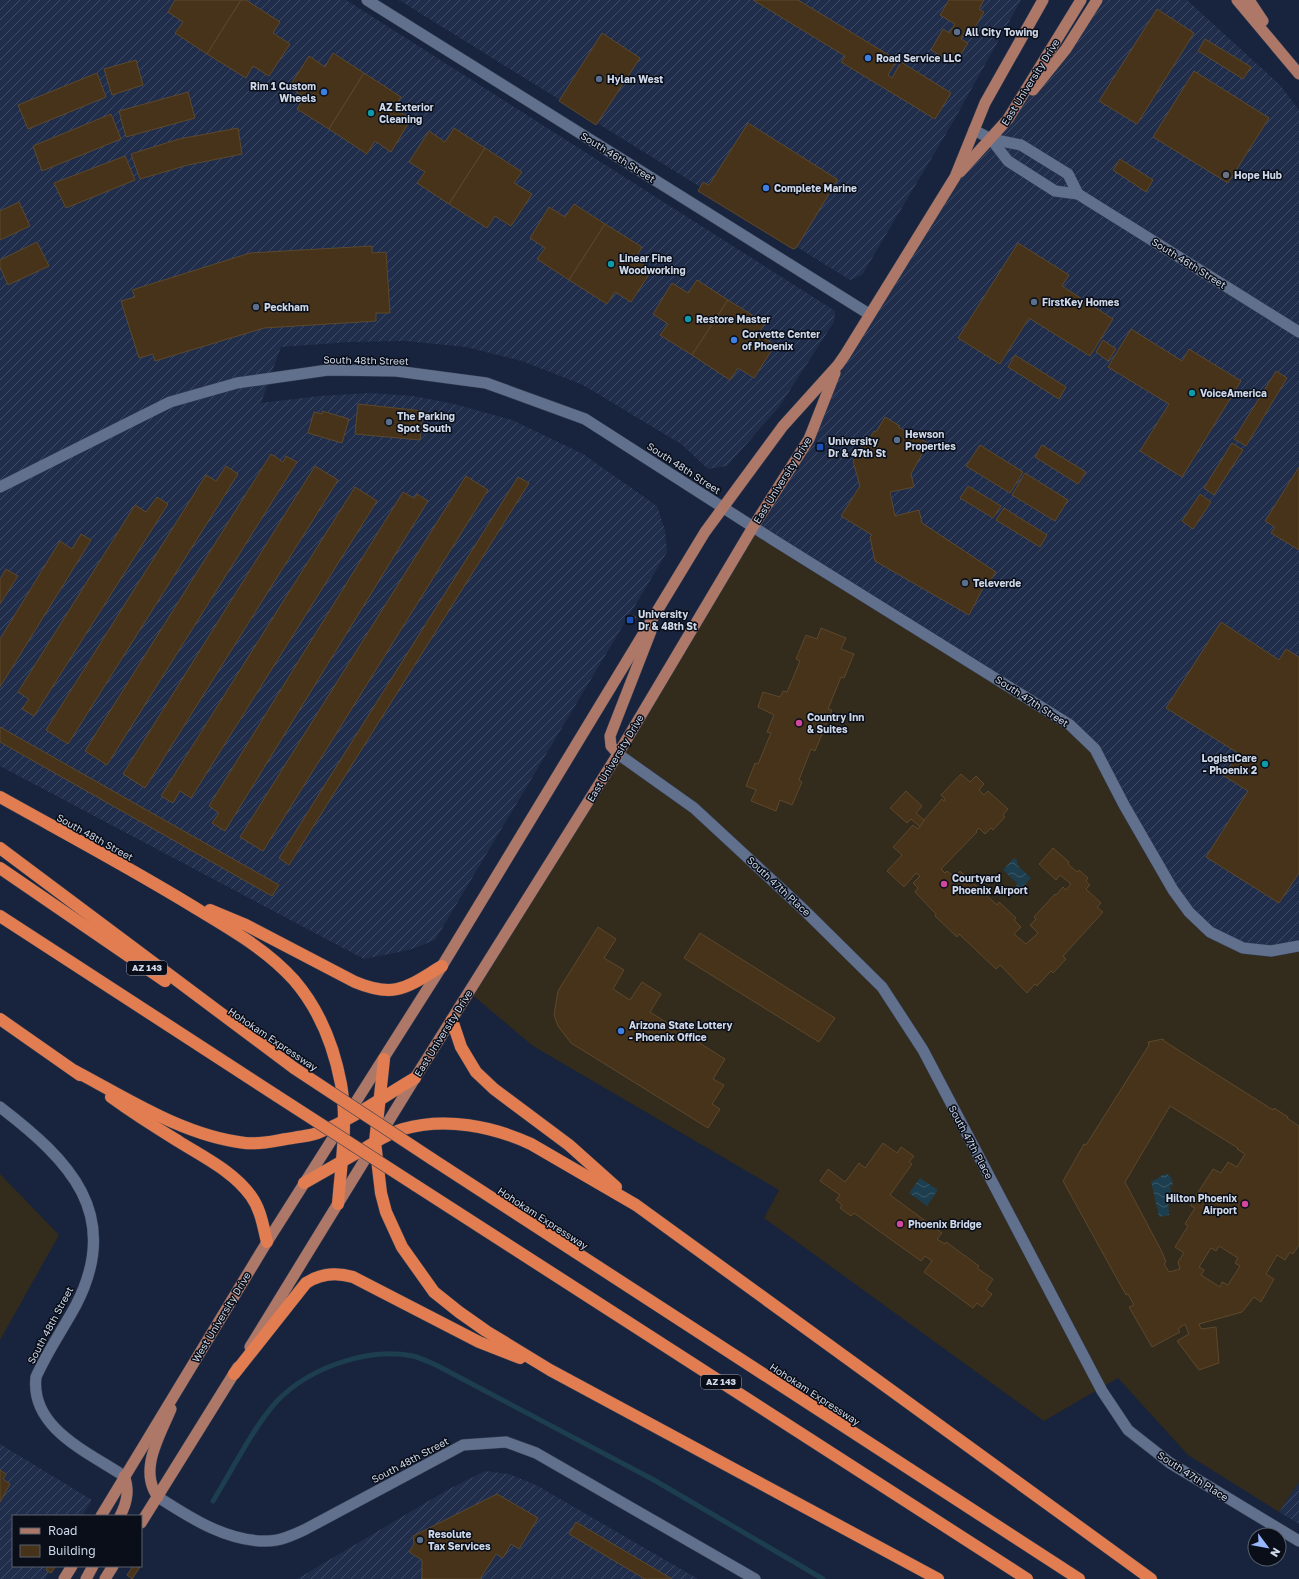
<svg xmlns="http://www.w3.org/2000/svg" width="1299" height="1579" viewBox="0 0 1299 1579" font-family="'Golos Text',sans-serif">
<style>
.commercial{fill:#332b1b}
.industrial{fill:url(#industrial-furrows)}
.water{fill:url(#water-waves)}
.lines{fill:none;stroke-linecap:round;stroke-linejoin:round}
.stream{stroke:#1c3e4e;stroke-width:5}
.building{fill:#463319;stroke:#5c482d;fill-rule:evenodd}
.minor-casing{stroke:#353e52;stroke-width:12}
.primary-casing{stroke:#353e52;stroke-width:12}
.motorway-casing{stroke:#353e52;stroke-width:13}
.minor{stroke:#61708d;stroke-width:11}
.primary{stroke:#ae7868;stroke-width:11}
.motorway{stroke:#e17d50;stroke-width:12}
.motorway-bridge-casing{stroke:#353e52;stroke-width:13;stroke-linecap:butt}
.motorway-bridge{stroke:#e17d50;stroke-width:12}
.service-dot{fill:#5c6f8a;stroke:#090e19;stroke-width:1.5}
.shop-dot{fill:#3f7fe0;stroke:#090e19;stroke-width:1.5}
.culture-dot{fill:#0f9aa8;stroke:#090e19;stroke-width:1.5}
.worship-dot{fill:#6b7280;stroke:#090e19;stroke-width:1.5}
.transit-dot{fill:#1a4fb4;stroke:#090e19;stroke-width:1.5}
.hotel-dot{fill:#d1479c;stroke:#090e19;stroke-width:1.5}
.labels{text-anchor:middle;stroke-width:3;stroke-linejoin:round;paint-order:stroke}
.shield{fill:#090e19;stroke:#949baa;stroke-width:1}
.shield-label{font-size:9px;font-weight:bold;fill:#cfd8e8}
.poi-label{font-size:10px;font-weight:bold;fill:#cfd8e8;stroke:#090e19;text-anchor:start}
.street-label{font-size:10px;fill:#cfd8e8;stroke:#090e19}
</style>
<defs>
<pattern id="industrial-furrows" width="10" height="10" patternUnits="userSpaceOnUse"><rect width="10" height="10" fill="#202e4c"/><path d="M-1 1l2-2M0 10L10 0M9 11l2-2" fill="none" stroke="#3f4c66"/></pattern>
<pattern id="water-waves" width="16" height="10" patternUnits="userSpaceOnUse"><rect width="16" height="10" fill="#1c3e4e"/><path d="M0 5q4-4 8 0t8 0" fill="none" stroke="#3c5968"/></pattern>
</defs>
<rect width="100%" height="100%" fill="#18243d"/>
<g class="commercial">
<polygon points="753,527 1070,725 1299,946 1299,1482 1279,1512 1188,1455 1118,1378 1044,1421 764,1218 779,1190 533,1046 469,992"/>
<polygon points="0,1174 59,1235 0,1340"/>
</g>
<g class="industrial">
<polygon points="0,0 346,0 835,311 834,322 779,407 727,466 708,469 681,444 583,385 522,361 466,347 405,341 349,342 281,347 261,403 320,396 369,393 414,396 454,404 512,420 583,454 657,506 665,530 667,552 435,940 409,950 364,959 0,766"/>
<polygon points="399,0 1021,0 953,122 862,275 850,280"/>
<polygon points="1097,0 1187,0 1280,85 1299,110 1299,946 1243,948 1189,912 1095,749 1070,725 753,527 809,439 869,314 955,177 991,139"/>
<polygon points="0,1444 92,1500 82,1516 13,1516 13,1566 53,1566 45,1579 0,1579"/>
<polygon points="485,1471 509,1474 536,1485 698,1579 297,1579 449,1489"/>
<polygon points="1299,1482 1299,1524 1279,1512"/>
</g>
<g class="water">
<polygon points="1014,858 1017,860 1017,865 1031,878 1020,889 1016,887 1017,883 1003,870"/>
<polygon points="1167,1174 1171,1177 1173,1185 1170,1186 1171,1192 1168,1193 1169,1215 1159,1217 1151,1181 1157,1179 1162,1175"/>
<polygon points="920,1178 938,1190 927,1206 909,1193"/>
</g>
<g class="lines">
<path class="stream" d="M 213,1501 C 233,1469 252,1429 277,1401 C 309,1368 367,1347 413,1356 C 421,1358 429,1362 436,1365 L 654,1480 L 823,1579"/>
</g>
<g class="building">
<polygon points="175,0 241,0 207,54 175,33 183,22 168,12"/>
<polygon points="241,0 246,0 280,22 273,33 290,44 269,76 253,66 246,78 207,54"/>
<polygon points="753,0 798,0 897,60 888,75 892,78 901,62 951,93 935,119 841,62 845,56"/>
<polygon points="949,0 984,0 979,9 984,12 971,34 965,31 961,39 968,43 955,64 931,50 943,29 949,33 955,24 940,15"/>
<polygon points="1157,9 1194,33 1137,124 1099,101"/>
<polygon points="602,33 640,58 596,125 559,101"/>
<polygon points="1205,39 1251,67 1243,79 1198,51"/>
<polygon points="333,53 364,73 329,129 297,109 304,97 289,87 309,56 325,67"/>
<polygon points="136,60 143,85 112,95 104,69"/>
<polygon points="1194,71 1269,118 1228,183 1153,137"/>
<polygon points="97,73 106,97 28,129 18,105"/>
<polygon points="364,73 401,97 394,108 411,119 391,152 375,141 367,154 329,129"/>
<polygon points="188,92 195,118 126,137 119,111"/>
<polygon points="111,114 121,139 42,171 33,146"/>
<polygon points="748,123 837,179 837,181 796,248 793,249 698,191 703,182 709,185"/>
<polygon points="238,128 242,154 188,165 140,179 131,154 179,139"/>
<polygon points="454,128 485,148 449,204 417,183 425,172 409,162 429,131 445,142"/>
<polygon points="485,148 522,172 514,183 532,194 511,226 495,216 487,228 449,204"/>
<polygon points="125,156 135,180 66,208 54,183"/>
<polygon points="1120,159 1153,180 1146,192 1113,170"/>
<polygon points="19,202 30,226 0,240 0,211"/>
<polygon points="574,204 605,224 569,280 537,259 545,248 530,238 549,207 565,217"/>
<polygon points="605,224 642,247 635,259 652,270 631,302 615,292 607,304 569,280"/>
<polygon points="37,242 49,266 8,285 0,267 0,260"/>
<polygon points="1018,243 1069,275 1062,286 1113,319 1090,356 1029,318 1000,364 958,338"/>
<polygon points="372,246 372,253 386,252 390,313 376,313 376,321 264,328 155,361 153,354 139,358 121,301 135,297 132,290 250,253"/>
<polygon points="697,280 728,300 692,355 660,335 668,324 653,314 672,283 688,293"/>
<polygon points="728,300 765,323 758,334 775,345 754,378 738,368 730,380 692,355"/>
<polygon points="1131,329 1182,361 1189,349 1241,381 1182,477 1140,451 1169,404 1108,367"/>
<polygon points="1103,340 1116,349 1108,361 1096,352"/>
<polygon points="1015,355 1066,387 1059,399 1008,367"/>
<polygon points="1276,371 1287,378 1246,446 1234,439"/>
<polygon points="358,404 423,411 420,440 355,434"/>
<polygon points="322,411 349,419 342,443 308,433 314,412 322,414"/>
<polygon points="885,417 900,426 898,427 928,443 911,474 914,487 890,492 895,516 919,510 922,523 996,572 986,587 984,586 969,615 875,561 870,537 872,535 841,516 860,486 853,461 863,444 865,445 874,431 876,432"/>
<polygon points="1232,443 1243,450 1214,495 1204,488"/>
<polygon points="980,445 1023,472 1010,493 966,466"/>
<polygon points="1042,445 1086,472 1078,484 1035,457"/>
<polygon points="271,454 283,462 286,456 297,462 107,765 85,751"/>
<polygon points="226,466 238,474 68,744 46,730 206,475 216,481"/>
<polygon points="315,466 338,480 145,788 123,774"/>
<polygon points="1299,467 1299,550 1271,533 1275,527 1265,521"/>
<polygon points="1025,473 1068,500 1055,521 1012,495"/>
<polygon points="466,476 488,490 263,851 240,837"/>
<polygon points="518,477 529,483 289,865 279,858"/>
<polygon points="968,486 1001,506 993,518 960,498"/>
<polygon points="355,487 377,501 191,798 180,791 173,803 161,796"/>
<polygon points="403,492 414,498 417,494 428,501 225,831 212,823 219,813 209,806"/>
<polygon points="1200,494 1211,502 1193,529 1182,521"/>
<polygon points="157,497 168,504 34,716 22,709 29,699 18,692 135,505 146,512"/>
<polygon points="1004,508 1047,535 1040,547 996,520"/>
<polygon points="81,534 91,540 0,687 0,639 60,541 72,549"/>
<polygon points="6,569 18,576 0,604 0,579"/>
<polygon points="632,615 636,617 632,623 627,623"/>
<polygon points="1221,622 1279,660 1286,649 1299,657 1299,873 1279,903 1206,857 1248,791 1224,776 1238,753 1166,708"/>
<polygon points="821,628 846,638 841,649 854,654 844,678 841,677 828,709 832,710 815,751 811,749 799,780 802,782 792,805 780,800 776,811 751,801 756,790 746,786 755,763 758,764 771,733 767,732 774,715 758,707 763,692 780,697 783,691 787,692 800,661 796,659 806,635 817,639"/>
<polygon points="0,727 279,885 272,896 0,742"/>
<polygon points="961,774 970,782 976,776 984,784 979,790 984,795 988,791 1008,809 1003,815 1005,817 993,830 991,828 985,834 979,828 976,831 977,832 941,869 945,873 947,871 954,877 960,871 997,905 999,902 1016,918 1014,920 1021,927 1014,934 1026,944 1038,933 1030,925 1036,919 1034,917 1055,894 1056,895 1063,887 1066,890 1071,884 1060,875 1056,880 1039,864 1053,848 1069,862 1068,864 1077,872 1079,870 1088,878 1086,881 1090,885 1086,889 1101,903 1097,907 1103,912 1063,956 1066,959 1053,973 1051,971 1037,986 1035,984 1027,993 1000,965 996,969 959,934 957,937 935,916 936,914 915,892 918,888 913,883 920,876 916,873 904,887 887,871 902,855 893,847 913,825 918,829 924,820 942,799 944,801 945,799 941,795"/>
<polygon points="906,791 922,806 916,813 924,820 920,827 911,819 907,823 890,808"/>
<polygon points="598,927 616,939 604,958 624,970 613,989 630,1000 642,982 661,994 650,1012 725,1059 713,1079 724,1085 712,1104 720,1109 708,1128 571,1043 558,1026 554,1015 558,991"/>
<polygon points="700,933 835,1018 819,1042 684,958"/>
<path d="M 1163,1039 L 1164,1041 L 1273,1110 L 1274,1108 L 1288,1117 L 1287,1118 L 1299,1126 L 1299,1245 L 1293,1254 L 1290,1252 L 1285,1260 L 1277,1255 L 1266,1274 L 1274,1279 L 1261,1302 L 1254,1297 L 1242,1312 L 1199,1324 L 1201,1329 L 1216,1327 L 1219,1363 L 1199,1370 L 1177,1341 L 1189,1334 L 1185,1324 L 1178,1329 L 1180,1332 L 1152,1347 L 1129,1307 L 1134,1305 L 1128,1294 L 1126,1295 L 1063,1181 L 1084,1144 L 1086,1145 L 1149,1045 L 1148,1042 ZM 1170,1106 L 1238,1148 L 1237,1149 L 1245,1154 L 1237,1167 L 1228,1162 L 1221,1173 L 1213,1169 L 1192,1202 L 1191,1206 L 1195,1208 L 1185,1224 L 1188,1226 L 1175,1247 L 1184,1253 L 1178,1262 L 1180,1269 L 1169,1272 L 1164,1264 L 1166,1262 L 1162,1252 L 1125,1182 ZM 1219,1246 L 1238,1258 L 1235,1263 L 1240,1266 L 1228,1285 L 1222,1282 L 1220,1287 L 1201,1275 L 1204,1270 L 1199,1267 L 1211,1248 L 1216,1251 Z"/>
<polygon points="883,1143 897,1153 901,1147 914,1156 909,1162 912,1164 890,1195 942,1233 937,1239 945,1244 946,1242 979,1266 977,1268 993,1279 986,1290 992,1294 982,1307 977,1303 973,1308 924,1272 932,1261 925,1256 921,1261 854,1213 851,1216 840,1208 842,1205 836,1200 840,1195 820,1181 828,1169 845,1182 859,1163 865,1168"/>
<polygon points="0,1470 6,1474 3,1479 10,1484 0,1502"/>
<polygon points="497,1494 538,1518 519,1549 511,1544 503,1558 496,1554 480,1579 422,1579 422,1560 409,1552 414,1544 413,1536"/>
<polygon points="576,1522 672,1579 645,1579 569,1534"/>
<polygon points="48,1566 56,1566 51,1573 46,1570"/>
<polygon points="133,1566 140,1567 132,1579 127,1575"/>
</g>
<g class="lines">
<defs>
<g id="minor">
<polyline points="367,0 869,314"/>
<polyline points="974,130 991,139 1021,145 1068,174 1078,194"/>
<polyline points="991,139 1008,161 1055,191 1078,194 1299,332"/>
<polyline points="0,487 170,402 237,383 328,370 396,371 486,383 585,419 772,539 1070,725 1095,749 1124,805 1173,890 1189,912 1210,932 1243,948 1271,951 1299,946"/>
<polyline points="618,754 694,808 802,908 882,987 923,1050 1102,1391 1128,1430 1170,1463 1299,1541"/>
<path d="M 0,1107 C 69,1160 123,1214 76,1305 C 63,1329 47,1352 36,1377 C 30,1428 88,1452 124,1476"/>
<path d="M 158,1497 C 189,1517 227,1542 267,1541 C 280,1541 293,1535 304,1530 L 463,1445 L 506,1442 L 536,1453 L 755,1579"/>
</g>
<g id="primary">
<polyline points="1237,0 1299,74"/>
<polyline points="1249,0 1263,21"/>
<polyline points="1033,90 1066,49 1097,0"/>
<polyline points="960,172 1008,119 1081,0"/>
<polyline points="618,754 611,746 610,736 651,631"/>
<polyline points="250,1347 415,1078 618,754 753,527 809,439 835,373"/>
<path d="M 158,1497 C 138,1470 160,1436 171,1409"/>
<polyline points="101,1516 267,1242 442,966 705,532 783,426 838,365 845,355 955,177 985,103 1043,0"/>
<path d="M 120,1516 C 127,1503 130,1490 124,1476"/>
<polyline points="141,1523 238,1367"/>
<polyline points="64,1579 72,1566"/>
<polyline points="86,1579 93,1566"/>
<polyline points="105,1579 113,1566"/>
</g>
<g id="motorway">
<path d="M 0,797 C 68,835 136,871 202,912 C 235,932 268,951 294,980 C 319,1009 334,1047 341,1084 C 348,1123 341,1165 338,1204"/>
<polyline points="0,848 294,1068"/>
<polyline points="0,868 165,981"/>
<path d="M 210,910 L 246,925 L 355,982 C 396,999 407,987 442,966"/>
<polyline points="0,916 277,1096"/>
<polyline points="0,1019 80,1075"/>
<polyline points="452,1020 461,1047 476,1072 494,1089 569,1145 616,1187"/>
<polyline points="384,1059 375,1142 381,1193 386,1212 402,1247 434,1292 459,1312 486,1331 550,1370 938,1579"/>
<path d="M 75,1071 C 128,1099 184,1136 245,1143 C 261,1145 277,1140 293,1138 C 302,1136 311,1136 320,1132 C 353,1119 384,1096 415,1078"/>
<path d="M 111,1097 C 133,1113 155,1127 178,1141 C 203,1157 233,1171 251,1196 C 261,1210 263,1226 267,1242"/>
<polyline points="432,1159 1079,1579"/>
<path d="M 304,1183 C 323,1172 343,1161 362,1150 C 375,1142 389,1133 403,1129 C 446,1117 492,1126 531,1144 L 636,1205 L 1151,1579"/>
<polyline points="415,1185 1027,1579"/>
<path d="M 234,1374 L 306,1283 C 321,1273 336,1272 353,1277 L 479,1342 L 520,1358"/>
</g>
</defs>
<use href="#minor" class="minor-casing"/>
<use href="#primary" class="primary-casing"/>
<use href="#motorway" class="motorway-casing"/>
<use href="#minor" class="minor"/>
<use href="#primary" class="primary"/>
<use href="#motorway" class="motorway"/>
<defs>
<g id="motorway-bridge">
<polyline points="294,1068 432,1159"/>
<polyline points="277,1096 415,1185"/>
</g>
</defs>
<use href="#motorway-bridge" class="motorway-bridge-casing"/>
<use href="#motorway-bridge" class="motorway-bridge"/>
</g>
<g class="service-dot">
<circle cx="957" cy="32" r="4"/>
<circle cx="599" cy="79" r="4"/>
<circle cx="1034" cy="302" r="4"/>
<circle cx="256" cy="307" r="4"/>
<circle cx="389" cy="422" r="4"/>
<circle cx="897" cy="440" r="4"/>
<circle cx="965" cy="583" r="4"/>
<circle cx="420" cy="1540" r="4"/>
</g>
<g class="shop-dot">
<circle cx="868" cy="58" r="4"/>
<circle cx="324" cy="92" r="4"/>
<circle cx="766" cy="188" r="4"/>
<circle cx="734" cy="340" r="4"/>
<circle cx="621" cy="1031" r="4"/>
</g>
<g class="culture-dot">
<circle cx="371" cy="113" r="4"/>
<circle cx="611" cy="264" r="4"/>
<circle cx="688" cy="319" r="4"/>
<circle cx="1192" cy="393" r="4"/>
<circle cx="1265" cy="764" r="4"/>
</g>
<circle class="worship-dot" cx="1226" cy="175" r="4"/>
<g class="transit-dot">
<rect x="816" y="443" width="8" height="8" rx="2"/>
<rect x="626" y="616" width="8" height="8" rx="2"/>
</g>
<g class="hotel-dot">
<circle cx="799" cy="723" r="4"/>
<circle cx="944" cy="884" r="4"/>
<circle cx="1245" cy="1204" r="4"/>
<circle cx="900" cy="1224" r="4"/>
</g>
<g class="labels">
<g class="shield">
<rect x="127" y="961" width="40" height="14" rx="3"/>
<rect x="701" y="1375" width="40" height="14" rx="3"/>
</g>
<g class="shield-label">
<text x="147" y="971">AZ 143</text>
<text x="721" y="1385">AZ 143</text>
</g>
<g class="poi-label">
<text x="965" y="36">All City Towing</text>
<text x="876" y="62">Road Service LLC</text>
<text x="607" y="83">Hylan West</text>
<text x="316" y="90" text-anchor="end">Rim 1 Custom<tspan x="316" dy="12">Wheels</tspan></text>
<text x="379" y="111">AZ Exterior<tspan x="379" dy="12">Cleaning</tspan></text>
<text x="1234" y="179">Hope Hub</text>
<text x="774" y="192">Complete Marine</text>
<text x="619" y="262">Linear Fine<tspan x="619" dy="12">Woodworking</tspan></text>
<text x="1042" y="306">FirstKey Homes</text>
<text x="264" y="311">Peckham</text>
<text x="696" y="323">Restore Master</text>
<text x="742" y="338">Corvette Center<tspan x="742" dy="12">of Phoenix</tspan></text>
<text x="1200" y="397">VoiceAmerica</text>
<text x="397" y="420">The Parking<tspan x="397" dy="12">Spot South</tspan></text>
<text x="905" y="438">Hewson<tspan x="905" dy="12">Properties</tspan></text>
<text x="828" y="445">University<tspan x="828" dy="12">Dr &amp; 47th St</tspan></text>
<text x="973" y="587">Televerde</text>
<text x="638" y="618">University<tspan x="638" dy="12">Dr &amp; 48th St</tspan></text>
<text x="807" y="721">Country Inn<tspan x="807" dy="12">&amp; Suites</tspan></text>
<text x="1257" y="762" text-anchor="end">LogistiCare<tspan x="1257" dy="12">- Phoenix 2</tspan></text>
<text x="952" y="882">Courtyard<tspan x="952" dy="12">Phoenix Airport</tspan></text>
<text x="629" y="1029">Arizona State Lottery<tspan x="629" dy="12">- Phoenix Office</tspan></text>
<text x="1237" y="1202" text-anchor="end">Hilton Phoenix<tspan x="1237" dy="12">Airport</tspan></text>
<text x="908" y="1228">Phoenix Bridge</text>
<text x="428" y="1538">Resolute<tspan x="428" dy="12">Tax Services</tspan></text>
</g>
<g class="street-label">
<text transform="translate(1030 82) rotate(-58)" y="4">East University Drive</text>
<text transform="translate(618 157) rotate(32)" y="4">South 46th Street</text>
<text transform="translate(1189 263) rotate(32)" y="4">South 46th Street</text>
<text transform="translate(366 360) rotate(1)" y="4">South 48th Street</text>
<text transform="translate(684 468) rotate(33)" y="4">South 48th Street</text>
<text transform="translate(782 480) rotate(-58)" y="4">East University Drive</text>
<text transform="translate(1032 701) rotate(33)" y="4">South 47th Street</text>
<text transform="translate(615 758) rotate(-59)" y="4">East University Drive</text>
<text transform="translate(95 837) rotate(29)" y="4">South 48th Street</text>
<text transform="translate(779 886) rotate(43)" y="4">South 47th Place</text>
<text transform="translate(443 1033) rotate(-58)" y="4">East University Drive</text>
<text transform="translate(273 1039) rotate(34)" y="4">Hohokam Expressway</text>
<text transform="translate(971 1142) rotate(62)" y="4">South 47th Place</text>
<text transform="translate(543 1218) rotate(33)" y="4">Hohokam Expressway</text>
<text transform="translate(221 1317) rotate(-59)" y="4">West University Drive</text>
<text transform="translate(50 1325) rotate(-62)" y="4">South 48th Street</text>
<text transform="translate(815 1394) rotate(33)" y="4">Hohokam Expressway</text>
<text transform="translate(410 1460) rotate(-28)" y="4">South 48th Street</text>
<text transform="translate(1193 1476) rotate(33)" y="4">South 47th Place</text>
</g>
</g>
<rect x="12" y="1515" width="130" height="52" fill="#090e19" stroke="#585f6c"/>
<rect x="20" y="1528" width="20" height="6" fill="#ae7868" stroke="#585f6c"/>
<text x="48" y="1535" font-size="12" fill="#cfd8e8">Road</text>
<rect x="20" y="1545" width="20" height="12" fill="#463319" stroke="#585f6c"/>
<text x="48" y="1555" font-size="12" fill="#cfd8e8">Building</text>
<g transform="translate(1267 1547) rotate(122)"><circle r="19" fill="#090e19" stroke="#585f6c"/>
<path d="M0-3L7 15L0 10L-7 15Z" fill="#96b6fd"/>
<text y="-6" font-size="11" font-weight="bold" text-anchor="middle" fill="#cfd8e8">N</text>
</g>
</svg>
